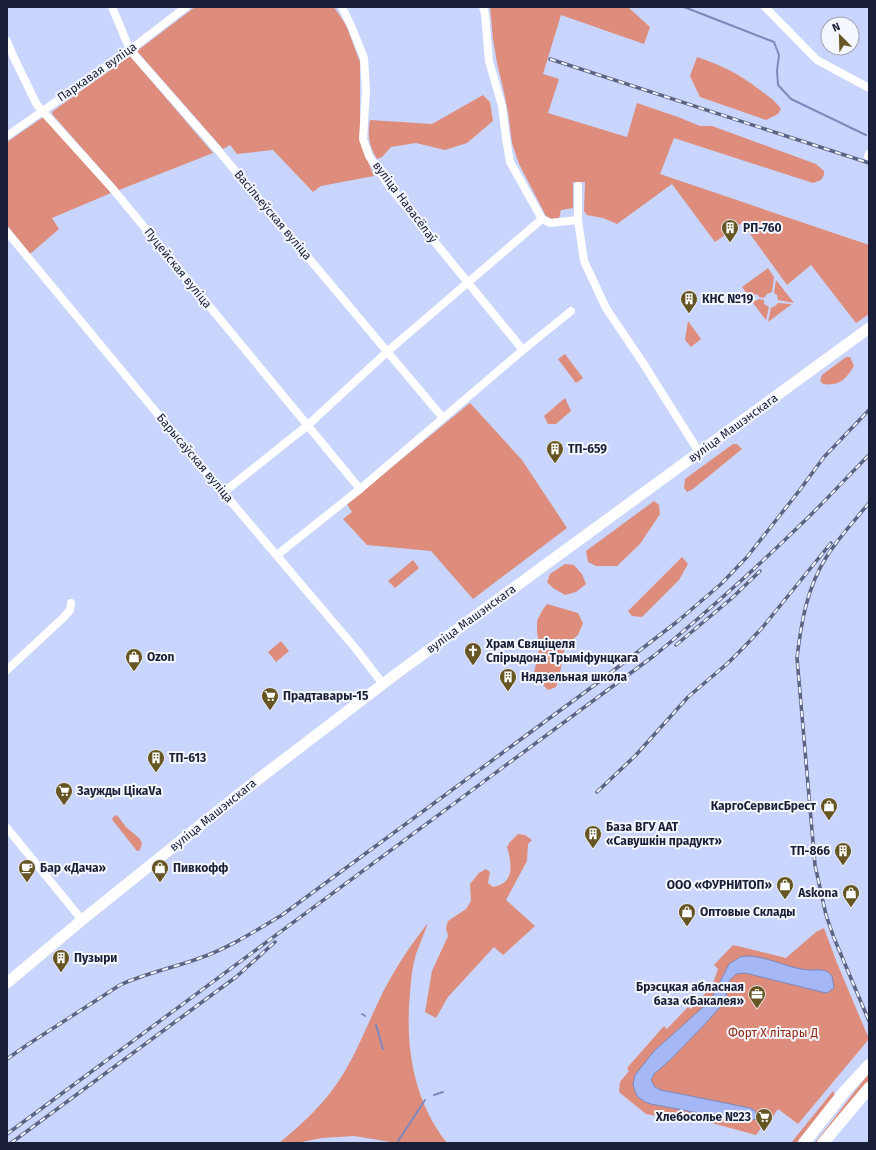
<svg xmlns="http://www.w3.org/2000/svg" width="876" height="1150" viewBox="0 0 876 1150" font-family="'Fira Sans',sans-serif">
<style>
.green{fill:#de8c7b}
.water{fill:#a6b7f6;stroke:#7c89bd}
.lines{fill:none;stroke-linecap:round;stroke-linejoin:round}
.stream{stroke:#7c89bd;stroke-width:2}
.street{stroke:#fff;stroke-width:8}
.secondary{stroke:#fff;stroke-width:11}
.primary{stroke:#fff;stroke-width:12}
.rail-casing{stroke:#5c6483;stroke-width:3.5}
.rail{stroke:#f5f7fe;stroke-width:2;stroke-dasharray:6;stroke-linecap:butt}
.labels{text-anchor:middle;stroke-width:4;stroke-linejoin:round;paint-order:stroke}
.street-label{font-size:12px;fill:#191f37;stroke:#f5f7fe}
.poi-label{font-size:12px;font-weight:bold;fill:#191f37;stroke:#f5f7fe;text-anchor:start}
.park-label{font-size:12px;fill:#8f2411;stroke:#f5f7fe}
</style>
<rect width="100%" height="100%" fill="#c9d5fd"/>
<g class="green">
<polygon points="195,7 334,7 346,25 360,62 360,124 362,147 374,176 321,186 313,192 273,150 237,154 230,145 223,149 137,51"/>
<polygon points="490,7 628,7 650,27 644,44 561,15 543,74 559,79 548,113 627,137 637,103 678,117 700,126 712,126 816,164 824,171 824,175 821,180 813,183 674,138 660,174 869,245 869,314 856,323 811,265 787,285 742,223 715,242 672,184 617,224 603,218 587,215 584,211 585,182 573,182 573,208 561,210 559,218 552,219 546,216 519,164 512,143 508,112 503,88 497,63 493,39"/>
<polygon points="130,56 213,153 119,190 52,114 53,111"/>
<path d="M 697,57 C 723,66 738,73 760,90 C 768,96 776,101 781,109 L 778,114 L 766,120 L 700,97 L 690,76 Z"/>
<path d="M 483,95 L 490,102 L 493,121 L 467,143 L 445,150 L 416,143 L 391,147 L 382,157 L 377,159 C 369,146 367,134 370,120 L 432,124 Z"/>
<polygon points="42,118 46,118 111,193 52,218 59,229 30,254 7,225 7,142"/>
<polygon points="768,268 774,277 772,292 767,294 764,298 759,297 757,294 753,296 747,294 742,287"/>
<polygon points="776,280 794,303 778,300 777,295 774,293"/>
<polygon points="752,297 755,301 759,299 764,300 764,304 769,307 766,320 750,299"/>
<polygon points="778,303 792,304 768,322 771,308 775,306"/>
<polygon points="688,321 701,339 691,347 685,340"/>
<polygon points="565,354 583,378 576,383 558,359"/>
<path d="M 846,357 L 850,357 L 854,366 C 845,380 840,386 823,384 L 820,381 L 822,375 Z"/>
<polygon points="565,398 571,411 556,424 548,424 544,416"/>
<polygon points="470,403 522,460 567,528 473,599 431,551 367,545 343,519 352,512 347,504"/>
<polygon points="733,444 737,444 742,449 693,489 687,492 684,488 685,479"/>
<polygon points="654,501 659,505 660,514 640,544 617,566 596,566 588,562 586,551"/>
<polygon points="682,557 688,564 679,580 642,617 632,616 628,611"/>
<polygon points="413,560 419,568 395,588 388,581"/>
<polygon points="565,564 574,565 582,574 586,584 576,592 565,595 553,588 547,582 550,574"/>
<polygon points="547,604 578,613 583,623 578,635 565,646 559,678 556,687 548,690 542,684 534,673 540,645 537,633 537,621 542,611"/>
<polygon points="281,641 289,651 276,662 268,652"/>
<polygon points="117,815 126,827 139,838 142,843 140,850 137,851 114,822 112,819 113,817"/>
<path d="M 518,834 L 525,835 L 532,840 L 528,844 L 527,861 L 506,900 L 535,926 L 503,955 L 494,947 L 448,997 L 436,1018 L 425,1012 L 432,971 L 448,936 L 446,928 L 448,921 L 466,909 L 471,901 L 470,884 L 479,873 L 486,869 L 490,872 L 488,883 L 493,887 C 515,883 512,864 507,847 L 510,842 Z"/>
<path d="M 428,923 C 424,933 420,944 416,954 C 412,967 411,980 410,993 C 405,1046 413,1100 447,1143 L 397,1143 L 354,1136 L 322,1138 L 296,1143 L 279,1143 C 301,1125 322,1106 338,1082 C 357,1054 368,1022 383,992 C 396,967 411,944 428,923 Z"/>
<polygon points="824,928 837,963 869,1039 798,1124 778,1109 771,1119 769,1117 756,1135 697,1119 679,1120 646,1114 619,1092 620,1082 629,1071 627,1068 664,1026 667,1029 688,1007 691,1009 712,986 718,969 714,965 733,945 786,958 816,932"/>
<polygon points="869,1073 869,1080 818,1143 815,1143"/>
<polygon points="833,1091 835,1095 797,1143 791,1143"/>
</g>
<path class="water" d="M 746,956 C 769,956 788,969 810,970 C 819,970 826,968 832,976 L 834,988 L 827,993 L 822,992 L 745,973 L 736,974 L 731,979 L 727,985 L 726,999 L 723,1004 L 704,1025 L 670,1060 L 654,1074 L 651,1080 L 655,1087 L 661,1090 L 750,1108 L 755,1111 L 757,1116 L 755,1119 L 746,1122 L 651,1104 L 645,1102 L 637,1096 L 633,1085 L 635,1075 L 654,1051 L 710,1001 L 729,964 L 740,957 Z"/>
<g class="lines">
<g class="stream">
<polyline points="684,7 774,42 779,55 777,71 778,85 791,99 866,135"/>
<polyline points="362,1014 365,1016"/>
<polyline points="376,1025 383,1049"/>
<polyline points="434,1095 443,1092"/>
<polyline points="398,1141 425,1100"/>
</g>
<g class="street">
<polyline points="112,7 130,50 217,149 443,418"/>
<polyline points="342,7 352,28 364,58 366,90 363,139 369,156 389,186 523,350"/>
<polyline points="483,7 485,14 489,61 502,106 506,138 510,162 542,219 550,223 578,220"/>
<polyline points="765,7 817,60 869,88"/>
<polyline points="7,41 14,58 37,105 112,188 360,489"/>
<polyline points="7,136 130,50 186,7"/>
<polyline points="868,156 869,154"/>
<polyline points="578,186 578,220 584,261 606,308 643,363 699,452"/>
<polyline points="7,232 194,458 356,649 383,684"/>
<polyline points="224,492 308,425 388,351 542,219"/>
<polyline points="277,555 360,489 523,350 571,311"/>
<polyline points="7,670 63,618 70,610 71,603"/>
<polyline points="7,828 82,920"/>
</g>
<polyline class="secondary" points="7,983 82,920 239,794 396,674 869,328"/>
<g class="primary">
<polyline points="804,1143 845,1091 869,1065"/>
<polyline points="823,1143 869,1088"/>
</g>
<defs>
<g id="rail">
<polyline points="550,59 869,163"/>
<path d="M 869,503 C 855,520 839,537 827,556 C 807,587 801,623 797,658 L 815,865 L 826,915 L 834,938 L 869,1021"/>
<polyline points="676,645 732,598 760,571"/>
<polyline points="597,792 635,756 688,697 728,663 744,647 762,628 831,543"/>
<path d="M 7,1059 L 27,1045 L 120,985 C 146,973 173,968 200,958 C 229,948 255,931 282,915 L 596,684 L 678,621 L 721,584 L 747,557 L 799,491 L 824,457 L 869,410"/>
<path d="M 7,1134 L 655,655 C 703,615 750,574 794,531 C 820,507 844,480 869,455"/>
<polyline points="11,1143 236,977 275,942"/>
</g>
</defs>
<use href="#rail" class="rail-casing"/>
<use href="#rail" class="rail"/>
</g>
<defs>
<symbol id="building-pin" viewBox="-11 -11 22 30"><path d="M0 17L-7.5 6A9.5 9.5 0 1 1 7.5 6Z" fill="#665623" stroke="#f5f7fe"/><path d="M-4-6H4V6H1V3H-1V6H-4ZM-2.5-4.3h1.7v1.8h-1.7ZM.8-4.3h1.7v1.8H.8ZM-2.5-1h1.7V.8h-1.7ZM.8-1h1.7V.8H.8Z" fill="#fff"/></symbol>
<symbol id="church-pin" viewBox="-11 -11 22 30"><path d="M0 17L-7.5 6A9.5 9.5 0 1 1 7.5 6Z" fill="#665623" stroke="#f5f7fe"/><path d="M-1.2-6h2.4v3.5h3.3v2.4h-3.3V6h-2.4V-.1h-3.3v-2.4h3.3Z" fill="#fff"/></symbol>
<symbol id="shop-pin" viewBox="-11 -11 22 30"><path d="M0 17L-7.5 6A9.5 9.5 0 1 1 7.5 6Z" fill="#665623" stroke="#f5f7fe"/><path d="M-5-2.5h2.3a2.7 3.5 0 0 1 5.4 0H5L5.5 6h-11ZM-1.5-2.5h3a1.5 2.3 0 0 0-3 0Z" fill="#fff"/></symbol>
<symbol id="supermarket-pin" viewBox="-11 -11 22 30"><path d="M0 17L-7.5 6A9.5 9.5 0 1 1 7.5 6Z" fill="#665623" stroke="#f5f7fe"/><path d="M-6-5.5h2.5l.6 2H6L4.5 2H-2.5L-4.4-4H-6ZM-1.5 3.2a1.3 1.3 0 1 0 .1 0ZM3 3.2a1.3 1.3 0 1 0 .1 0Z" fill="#fff"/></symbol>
<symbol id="cafe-pin" viewBox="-11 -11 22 30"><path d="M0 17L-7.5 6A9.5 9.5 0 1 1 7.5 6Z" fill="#665623" stroke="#f5f7fe"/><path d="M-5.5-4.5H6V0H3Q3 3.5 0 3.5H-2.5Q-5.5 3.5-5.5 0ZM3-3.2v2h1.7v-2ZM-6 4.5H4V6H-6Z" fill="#fff"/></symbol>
<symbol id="office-pin" viewBox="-11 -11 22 30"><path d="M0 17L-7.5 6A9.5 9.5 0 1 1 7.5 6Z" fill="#665623" stroke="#f5f7fe"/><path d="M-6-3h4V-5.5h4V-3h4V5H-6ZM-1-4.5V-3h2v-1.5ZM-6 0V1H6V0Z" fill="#fff"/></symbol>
</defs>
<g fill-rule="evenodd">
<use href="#building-pin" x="720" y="218" width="20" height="27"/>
<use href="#building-pin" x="679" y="289" width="20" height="27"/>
<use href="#building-pin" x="545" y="439" width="20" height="27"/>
<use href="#church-pin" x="463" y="641" width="20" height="27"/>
<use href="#shop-pin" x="124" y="647" width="20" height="27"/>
<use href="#building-pin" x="498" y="667" width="20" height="27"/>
<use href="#supermarket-pin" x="260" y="686" width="20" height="27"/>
<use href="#building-pin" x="146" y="748" width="20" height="27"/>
<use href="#supermarket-pin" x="54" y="781" width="20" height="27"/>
<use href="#shop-pin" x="819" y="796" width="20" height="27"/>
<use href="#building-pin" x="583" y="824" width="20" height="27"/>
<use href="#building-pin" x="833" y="841" width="20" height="27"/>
<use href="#cafe-pin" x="17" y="858" width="20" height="27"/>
<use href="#shop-pin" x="150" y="858" width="20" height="27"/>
<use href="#shop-pin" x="775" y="875" width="20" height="27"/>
<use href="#shop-pin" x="841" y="883" width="20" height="27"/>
<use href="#shop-pin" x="677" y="902" width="20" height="27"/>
<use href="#building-pin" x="51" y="948" width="20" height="27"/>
<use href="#office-pin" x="747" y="984" width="20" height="27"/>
<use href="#supermarket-pin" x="754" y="1107" width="20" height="27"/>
</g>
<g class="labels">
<g class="street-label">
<text transform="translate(97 72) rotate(-35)" y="4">Паркавая вуліца</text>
<text transform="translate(405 202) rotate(53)" y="4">вуліца Навасёлаў</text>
<text transform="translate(273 215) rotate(50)" y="4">Васільеўская вуліца</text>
<text transform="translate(178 268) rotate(51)" y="4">Пуцейская вуліца</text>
<text transform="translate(733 428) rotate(-36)" y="4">вуліца Машэнскага</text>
<text transform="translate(195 458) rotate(50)" y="4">Барысаўская вуліца</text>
<text transform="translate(471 619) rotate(-36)" y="4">вуліца Машэнскага</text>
<text transform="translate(213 815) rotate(-39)" y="4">вуліца Машэнскага</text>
</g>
<g class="poi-label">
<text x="743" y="232">РП-760</text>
<text x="702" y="303">КНС №19</text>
<text x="568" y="453">ТП-659</text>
<text x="486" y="648">Храм Свяціцеля<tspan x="486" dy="14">Спірыдона Трыміфунцкага</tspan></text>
<text x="147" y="661">Ozon</text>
<text x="521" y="681">Нядзельная школа</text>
<text x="283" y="700">Прадтавары-15</text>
<text x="169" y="762">ТП-613</text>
<text x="77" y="795">Заужды ЦікаVа</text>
<text x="816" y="810" text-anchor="end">КаргоСервисБрест</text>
<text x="606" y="831">База ВГУ ААТ<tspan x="606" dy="14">«Савушкін прадукт»</tspan></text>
<text x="830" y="855" text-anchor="end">ТП-866</text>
<text x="40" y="872">Бар «Дача»</text>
<text x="173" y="872">Пивкофф</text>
<text x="772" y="889" text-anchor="end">ООО «ФУРНИТОП»</text>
<text x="838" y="897" text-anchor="end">Askona</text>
<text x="700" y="916">Оптовые Склады</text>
<text x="74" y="962">Пузыри</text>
<text x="744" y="991" text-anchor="end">Брэсцкая абласная<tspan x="744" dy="14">база «Бакалея»</tspan></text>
<text x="751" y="1121" text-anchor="end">Хлебосолье №23</text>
</g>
<g class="park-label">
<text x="773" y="1037">Форт X літары Д</text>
</g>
</g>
<rect width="876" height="1150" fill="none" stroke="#191f37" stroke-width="16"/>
<g transform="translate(840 36) rotate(337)"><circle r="19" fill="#f5f7fe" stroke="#9da1ae"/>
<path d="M0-3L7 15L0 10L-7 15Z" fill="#665623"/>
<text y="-6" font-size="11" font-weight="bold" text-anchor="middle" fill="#191f37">N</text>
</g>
</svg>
